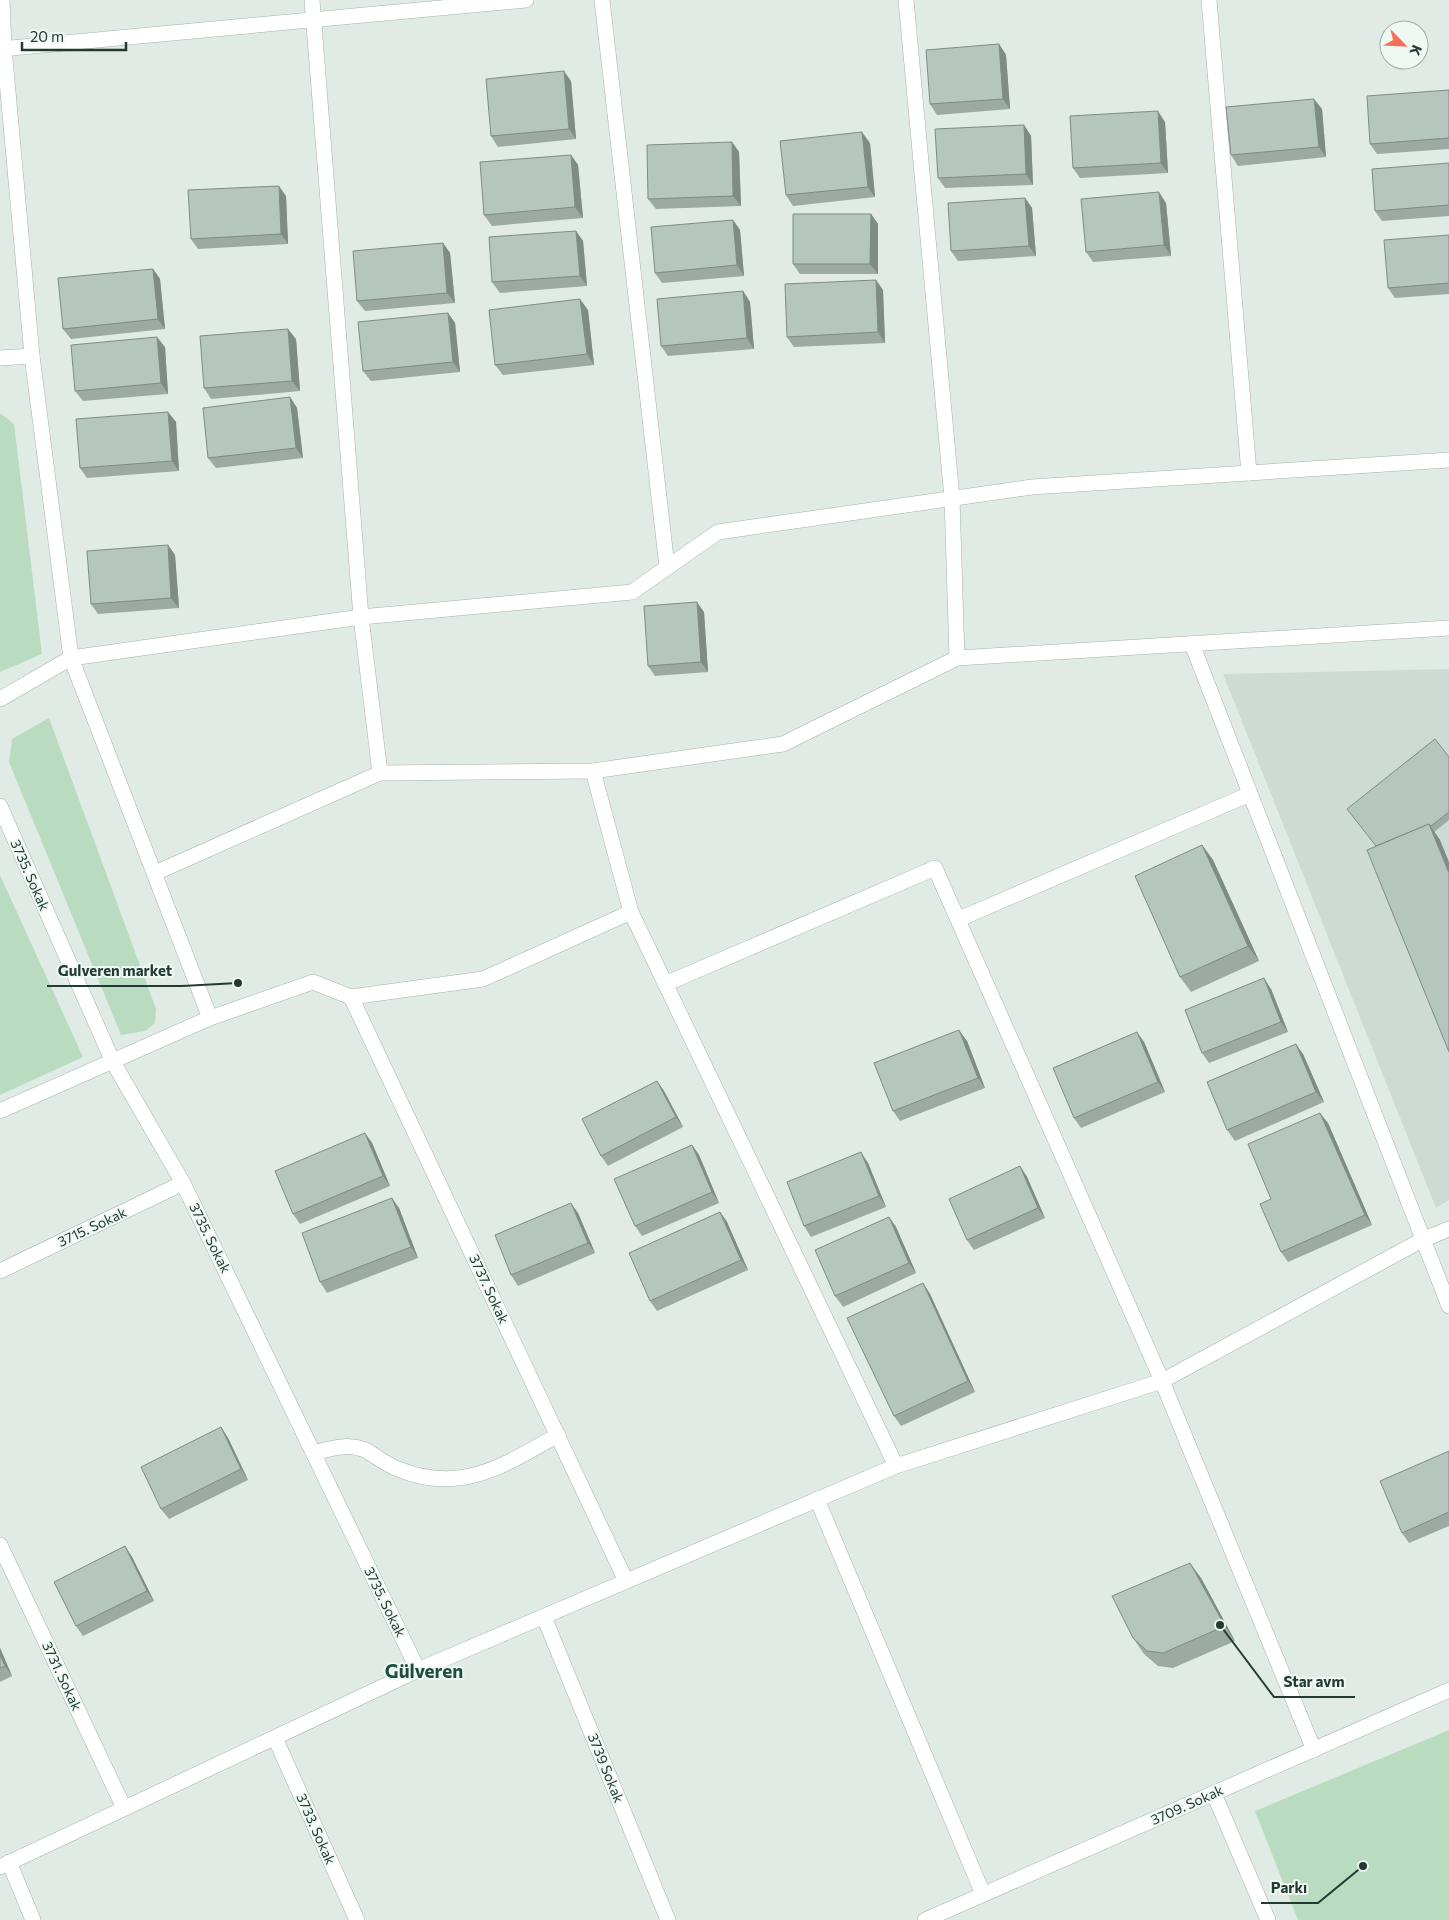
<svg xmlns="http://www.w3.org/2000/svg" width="1449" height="1920" viewBox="0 0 1449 1920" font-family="Commissioner,sans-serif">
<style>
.built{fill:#cedbd4}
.green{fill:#b9dcc0}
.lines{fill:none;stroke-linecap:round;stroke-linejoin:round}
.service-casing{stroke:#a3b3ac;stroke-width:16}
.minor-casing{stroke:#a3b3ac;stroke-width:16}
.tertiary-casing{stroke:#a3b3ac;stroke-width:16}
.service{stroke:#fff;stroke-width:15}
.minor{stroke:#fff;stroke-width:15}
.tertiary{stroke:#fff;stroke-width:15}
.wall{fill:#9caaa3}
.shaded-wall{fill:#7f8b85}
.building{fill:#b5c6be;stroke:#7f8b85}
.labels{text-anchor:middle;stroke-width:4;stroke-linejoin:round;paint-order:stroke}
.street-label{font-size:14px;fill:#213b32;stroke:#f0f8f3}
.district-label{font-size:19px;font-weight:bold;fill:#1d4d3e;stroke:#f0f8f3}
.leader{fill:none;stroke:#213b32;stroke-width:2}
.callout-dot{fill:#213b32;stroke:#f0f8f3;stroke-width:2}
.callout-label{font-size:15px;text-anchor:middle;font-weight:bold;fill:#213b32;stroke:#f0f8f3;stroke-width:4;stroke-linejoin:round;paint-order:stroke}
</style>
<rect width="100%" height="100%" fill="#e0ebe5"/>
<polygon class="built" points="1449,669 1449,1200 1436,1208 1223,674"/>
<g class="green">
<polygon points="0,413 14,424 42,654 0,672"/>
<polygon points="49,718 156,1009 155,1023 145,1031 121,1035 9,762 12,739"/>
<polygon points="0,875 83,1057 0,1095"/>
<polygon points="1449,1730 1449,1920 1298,1920 1255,1811"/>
</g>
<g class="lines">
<defs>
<path id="service" d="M 313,1453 C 333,1448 350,1442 369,1452 C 378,1458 387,1465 398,1469 C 460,1495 505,1465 558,1435"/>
<g id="minor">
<polyline points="2,0 4,48 32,356 71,658 210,1018"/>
<polyline points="312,0 361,617 380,773"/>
<polyline points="602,0 667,567"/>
<polyline points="906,0 952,498 957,658"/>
<polyline points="1209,0 1249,473"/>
<polyline points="0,49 526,0"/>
<polyline points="0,358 32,356"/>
<polyline points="1192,644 1449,1306"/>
<polyline points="0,699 71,658 361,617 632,592 718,532 1032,487 1449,460"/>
<polyline points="593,771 631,912 896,1466"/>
<polyline points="0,806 113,1062 183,1183 418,1670"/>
<polyline points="155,873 380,773 593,771 783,744 957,658 1449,628"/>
<polyline points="959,919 1250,794"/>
<polyline points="665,984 935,868 1162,1381 1314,1750"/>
<polyline points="351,997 626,1581"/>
<polyline points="0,1111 210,1018 313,982 351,997 483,979 631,912"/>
<polyline points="0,1271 183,1183"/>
<polyline points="817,1499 983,1894"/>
<polyline points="0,1545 124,1808"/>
<polyline points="544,1617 668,1920"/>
<polyline points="275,1738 357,1920"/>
<polyline points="1214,1794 1268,1920"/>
<polyline points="9,1862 33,1920"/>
<polyline points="0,1867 418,1670 896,1466 1162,1381 1422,1240 1449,1229"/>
</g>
<polyline id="tertiary" points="925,1920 1449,1690"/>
</defs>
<use href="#service" class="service-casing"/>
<use href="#minor" class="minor-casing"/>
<use href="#tertiary" class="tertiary-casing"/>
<use href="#service" class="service"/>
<use href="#minor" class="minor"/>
<use href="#tertiary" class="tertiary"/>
</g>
<g class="wall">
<polygon points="999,44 1006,55 1010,109 937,115 930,104"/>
<polygon points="571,81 576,139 498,147 491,136"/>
<polygon points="1449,90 1449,149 1377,154 1370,144"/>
<polygon points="1322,109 1326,157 1238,166 1231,155"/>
<polygon points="1165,122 1168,173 1080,178 1073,168"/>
<polygon points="1024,125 1031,136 1033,185 945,188 938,178"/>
<polygon points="732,142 739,152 741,206 656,209 648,199"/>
<polygon points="870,143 875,197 793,206 786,195"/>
<polygon points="571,155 578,165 583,218 492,226 484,215"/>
<polygon points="1449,163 1449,216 1382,221 1375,211"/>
<polygon points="286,196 288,244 198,249 191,239"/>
<polygon points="1025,198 1032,208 1036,256 958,261 951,251"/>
<polygon points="1166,203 1171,256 1093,262 1086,252"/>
<polygon points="871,214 878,224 878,274 800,274 793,264"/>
<polygon points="733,220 740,230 744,276 662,283 655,273"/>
<polygon points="576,231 583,241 587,286 500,293 492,282"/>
<polygon points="1449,235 1449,294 1395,298 1388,288"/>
<polygon points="443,243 450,253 455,303 365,311 357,301"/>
<polygon points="153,269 160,279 165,329 71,339 63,329"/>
<polygon points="883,290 885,343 794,347 787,337"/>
<polygon points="743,291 750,302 754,349 668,356 661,346"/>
<polygon points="588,310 594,365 503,375 495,365"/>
<polygon points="448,313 455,323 460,372 371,381 363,371"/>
<polygon points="296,339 300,391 211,399 204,388"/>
<polygon points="165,347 168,394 83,401 75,391"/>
<polygon points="290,397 297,408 303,458 216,468 208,458"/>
<polygon points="168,412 176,422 179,471 87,478 80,468"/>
<polygon points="168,545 175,555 179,608 98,614 91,604"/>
<polygon points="704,612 708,672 655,676 648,666"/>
<polygon points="1449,757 1449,820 1434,832 1440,840 1376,846"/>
<polygon points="1202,845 1213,860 1259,961 1191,992 1180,977"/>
<polygon points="1271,989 1288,1032 1209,1063 1202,1053"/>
<polygon points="967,1041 985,1088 900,1121 893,1111"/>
<polygon points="1144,1042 1165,1092 1081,1128 1074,1118"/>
<polygon points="1303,1054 1324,1102 1235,1141 1227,1130"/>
<polygon points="657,1081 664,1091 683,1127 608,1166 601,1156"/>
<polygon points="1328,1123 1372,1225 1288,1262 1281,1252 1271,1199"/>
<polygon points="365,1133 372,1143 390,1186 300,1224 293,1214"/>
<polygon points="692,1145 699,1155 719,1203 642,1236 635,1226"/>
<polygon points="868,1163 886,1207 811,1237 804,1226"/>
<polygon points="1020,1166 1027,1177 1045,1218 974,1250 967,1240"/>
<polygon points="399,1208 418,1258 327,1293 320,1282"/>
<polygon points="720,1212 727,1222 748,1270 657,1311 650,1301"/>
<polygon points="578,1213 595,1253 518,1286 511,1275"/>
<polygon points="889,1217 896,1227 916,1273 843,1307 835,1296"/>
<polygon points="923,1283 930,1294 975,1392 901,1426 894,1416"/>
<polygon points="221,1427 228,1438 248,1480 169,1519 161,1509"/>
<polygon points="1449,1451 1449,1526 1409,1543 1402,1533"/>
<polygon points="125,1546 132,1557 154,1601 83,1636 76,1626"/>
<polygon points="1201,1578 1235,1641 1173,1668 1158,1666 1144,1654 1133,1638"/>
<polygon points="0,1648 12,1676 0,1682"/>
</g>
<g class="shaded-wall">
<polygon points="999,44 1006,55 1010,109 1003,99"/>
<polygon points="564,71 571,81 576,139 569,129"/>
<polygon points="1314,99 1322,109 1326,157 1319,147"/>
<polygon points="1158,111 1165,122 1168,173 1161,163"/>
<polygon points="1024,125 1031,136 1033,185 1026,174"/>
<polygon points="862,132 870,143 875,197 868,187"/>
<polygon points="732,142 739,152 741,206 733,196"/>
<polygon points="571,155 578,165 583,218 575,207"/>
<polygon points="279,186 286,196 288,244 281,234"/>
<polygon points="1159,192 1166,203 1171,256 1164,245"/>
<polygon points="1025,198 1032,208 1036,256 1029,246"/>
<polygon points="871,214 878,224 878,274 870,264"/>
<polygon points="733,220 740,230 744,276 737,265"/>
<polygon points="576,231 583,241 587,286 580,276"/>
<polygon points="443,243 450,253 455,303 447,293"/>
<polygon points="153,269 160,279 165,329 158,319"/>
<polygon points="876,280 883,290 885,343 878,332"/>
<polygon points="743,291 750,302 754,349 747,338"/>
<polygon points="580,299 588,310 594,365 587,354"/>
<polygon points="448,313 455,323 460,372 453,362"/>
<polygon points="288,329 296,339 300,391 292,381"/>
<polygon points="157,337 165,347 168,394 161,383"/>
<polygon points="290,397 297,408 303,458 296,448"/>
<polygon points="168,412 176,422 179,471 172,461"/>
<polygon points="168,545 175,555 179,608 171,598"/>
<polygon points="697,602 704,612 708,672 701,662"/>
<polygon points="1429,824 1440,840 1449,862 1449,873"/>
<polygon points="1202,845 1213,860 1259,961 1248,946"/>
<polygon points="1264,978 1271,989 1288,1032 1281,1022"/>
<polygon points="959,1030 967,1041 985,1088 978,1078"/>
<polygon points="1137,1032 1144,1042 1165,1092 1158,1082"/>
<polygon points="1296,1044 1303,1054 1324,1102 1316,1092"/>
<polygon points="657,1081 664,1091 683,1127 676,1117"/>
<polygon points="1320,1113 1328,1123 1372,1225 1365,1215"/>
<polygon points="365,1133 372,1143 390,1186 383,1176"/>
<polygon points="692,1145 699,1155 719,1203 712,1192"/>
<polygon points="861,1152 868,1163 886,1207 879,1196"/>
<polygon points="1020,1166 1027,1177 1045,1218 1038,1208"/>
<polygon points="392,1198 399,1208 418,1258 411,1247"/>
<polygon points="571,1203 578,1213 595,1253 588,1243"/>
<polygon points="720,1212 727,1222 748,1270 741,1260"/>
<polygon points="889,1217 896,1227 916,1273 909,1263"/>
<polygon points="923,1283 930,1294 975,1392 968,1381"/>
<polygon points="221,1427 228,1438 248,1480 241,1469"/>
<polygon points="125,1546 132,1557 154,1601 147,1591"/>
<polygon points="1190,1563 1201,1578 1235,1641 1225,1626"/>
<polygon points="0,1648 12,1676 5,1666 0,1655"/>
</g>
<g class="building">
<polygon points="999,44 1003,99 930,104 926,50"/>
<polygon points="564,71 569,129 491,136 486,79"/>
<polygon points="1449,90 1449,138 1370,144 1367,96"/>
<polygon points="1314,99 1319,147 1231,155 1226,107"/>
<polygon points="1158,111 1161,163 1073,168 1070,116"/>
<polygon points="1024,125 1026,174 938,178 935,129"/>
<polygon points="862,132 868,187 786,195 780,141"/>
<polygon points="732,142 733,196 648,199 647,145"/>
<polygon points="571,155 575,207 484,215 480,162"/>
<polygon points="1449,163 1449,205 1375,211 1372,169"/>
<polygon points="279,186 281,234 191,239 188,190"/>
<polygon points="1159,192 1164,245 1086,252 1081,199"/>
<polygon points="1025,198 1029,246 951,251 948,203"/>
<polygon points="793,214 871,214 870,264 793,264"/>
<polygon points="733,220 737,265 655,273 651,227"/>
<polygon points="576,231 580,276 492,282 489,237"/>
<polygon points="1449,235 1449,283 1388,288 1384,240"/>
<polygon points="443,243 447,293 357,301 353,251"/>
<polygon points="153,269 158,319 63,329 58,278"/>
<polygon points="876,280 878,332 787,337 785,284"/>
<polygon points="743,291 747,338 661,346 657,299"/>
<polygon points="580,299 587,354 495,365 489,310"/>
<polygon points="448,313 453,362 363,371 358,322"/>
<polygon points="288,329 292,381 204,388 200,336"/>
<polygon points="157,337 161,383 75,391 71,345"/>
<polygon points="290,397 296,448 208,458 203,408"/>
<polygon points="168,412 172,461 80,468 76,419"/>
<polygon points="168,545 171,598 91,604 87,551"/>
<polygon points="697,602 701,662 648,666 644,606"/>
<polygon points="1435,739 1449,757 1449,812 1431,826 1429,824 1376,846 1347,809"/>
<polygon points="1429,824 1449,873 1449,1052 1367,850"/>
<polygon points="1202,845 1248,946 1180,977 1135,876"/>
<polygon points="1264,978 1281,1022 1202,1053 1185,1010"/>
<polygon points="959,1030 978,1078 893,1111 874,1063"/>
<polygon points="1137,1032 1158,1082 1074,1118 1053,1068"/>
<polygon points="1296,1044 1316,1092 1227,1130 1207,1082"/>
<polygon points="657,1081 676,1117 601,1156 582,1119"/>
<polygon points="1320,1113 1365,1215 1281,1252 1260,1204 1271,1199 1248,1144"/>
<polygon points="365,1133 383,1176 293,1214 275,1171"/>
<polygon points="692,1145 712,1192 635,1226 614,1179"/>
<polygon points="861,1152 879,1196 804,1226 787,1182"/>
<polygon points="1020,1166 1038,1208 967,1240 949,1199"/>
<polygon points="392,1198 411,1247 320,1282 302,1233"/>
<polygon points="571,1203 588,1243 511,1275 495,1235"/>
<polygon points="720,1212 741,1260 650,1301 629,1253"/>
<polygon points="889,1217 909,1263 835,1296 815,1250"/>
<polygon points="923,1283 968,1381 894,1416 847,1318"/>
<polygon points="221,1427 241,1469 161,1509 141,1467"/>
<polygon points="1449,1451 1449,1512 1402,1533 1380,1481"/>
<polygon points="125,1546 147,1591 76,1626 54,1582"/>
<polygon points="1190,1563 1225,1626 1163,1653 1147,1651 1133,1638 1112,1596"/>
<polygon points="0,1655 5,1666 0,1668"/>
</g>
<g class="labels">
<g class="street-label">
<text transform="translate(30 875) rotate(66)" y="5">3735. Sokak</text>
<text transform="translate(92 1227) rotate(-25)" y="5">3715. Sokak</text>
<text transform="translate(210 1238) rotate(64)" y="5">3735. Sokak</text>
<text transform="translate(489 1289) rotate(65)" y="5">3737. Sokak</text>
<text transform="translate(385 1602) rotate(64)" y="5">3735. Sokak</text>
<text transform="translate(62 1676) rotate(65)" y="5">3731. Sokak</text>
<text transform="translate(606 1768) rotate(68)" y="5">3739 Sokak</text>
<text transform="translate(1187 1805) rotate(-24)" y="5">3709. Sokak</text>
<text transform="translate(316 1829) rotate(66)" y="5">3733. Sokak</text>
</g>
<g class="district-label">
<text x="424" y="1678">Gülveren</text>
</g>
</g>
<path class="leader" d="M238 983L182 986H47M1220 1625L1274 1697H1355M1363 1866L1318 1903H1261"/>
<g class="callout-dot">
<circle cx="238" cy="983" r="5"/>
<circle cx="1220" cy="1625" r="5"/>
<circle cx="1363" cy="1866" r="5"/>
</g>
<g class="callout-label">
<text x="115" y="976">Gulveren market</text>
<text x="1314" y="1687">Star avm</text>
<text x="1289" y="1893">Parkı</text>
</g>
<g transform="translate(1404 45) rotate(114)"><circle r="24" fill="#f0f8f3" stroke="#9daca6"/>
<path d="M0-4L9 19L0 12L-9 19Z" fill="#f27157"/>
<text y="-8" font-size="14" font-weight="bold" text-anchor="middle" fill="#213b32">K</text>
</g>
<path d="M22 42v8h104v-8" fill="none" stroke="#213b32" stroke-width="2.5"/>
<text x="30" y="42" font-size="15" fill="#213b32" stroke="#f0f8f3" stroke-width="4" paint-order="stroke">20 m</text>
</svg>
